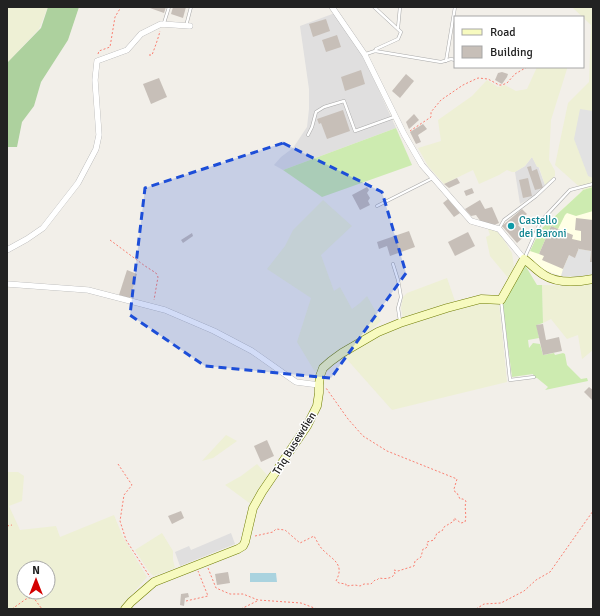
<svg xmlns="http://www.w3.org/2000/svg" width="600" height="616" viewBox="0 0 600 616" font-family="Signika,sans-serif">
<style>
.residential{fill:#e0dfdf}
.education{fill:#ffffe5}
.farmland{fill:#eef0d5;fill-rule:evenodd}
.grass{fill:#cdebb0}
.forest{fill:#add19e}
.parking{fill:#e2e2e2}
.water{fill:#aad3df}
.building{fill:#c7bfb8}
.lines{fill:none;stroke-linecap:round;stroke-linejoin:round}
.lane-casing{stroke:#a9a9a9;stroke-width:3.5}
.street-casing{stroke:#a9a9a9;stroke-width:6}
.secondary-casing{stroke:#707d05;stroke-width:9}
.path{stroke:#fa8072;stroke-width:1;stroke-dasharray:2 2;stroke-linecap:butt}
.lane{stroke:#fff;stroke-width:2.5}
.street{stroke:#fff;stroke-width:5.5}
.secondary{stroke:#f7fabf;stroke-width:8}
.marked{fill:#1d4ed8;fill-opacity:0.2;stroke:#1d4ed8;stroke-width:3;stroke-dasharray:8 5;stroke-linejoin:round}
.culture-dot{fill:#0f9aa8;stroke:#fff;stroke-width:1.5}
.labels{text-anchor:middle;stroke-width:3;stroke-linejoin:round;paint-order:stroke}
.culture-label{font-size:11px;fill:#0d838f;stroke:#fff;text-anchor:start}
.street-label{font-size:11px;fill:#222;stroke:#fff}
</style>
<rect width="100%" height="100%" fill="#f2efe9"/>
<g class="residential">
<polygon points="335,13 358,44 396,128 283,170 274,165 281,157 293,148 307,127 309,109 309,89 300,26"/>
<polygon points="532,157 537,166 538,166 545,185 534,196 520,204 515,172 525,166"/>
<polygon points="231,533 235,544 180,566 175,552 189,546 191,550"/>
</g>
<polygon class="education" points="593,187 593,274 577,277 561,276 544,270 533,263 527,257 540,230 579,194 583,190"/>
<g class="farmland">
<polygon points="7,7 48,7 39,29 7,63"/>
<polygon points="572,7 593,7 593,187 583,190 555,165 568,103 589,82 591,25"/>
<polygon points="537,67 567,67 567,69 551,120 549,160 555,171 555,176 545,185 539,167 537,167 532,157 525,166 515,172 512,172 507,170 499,175 479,184 473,170 444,184 428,166 418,148 441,141 438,120 472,96 487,80 498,87 505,85 516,91 527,89"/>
<polygon points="323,200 352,226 321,255 334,291 340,287 352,309 360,303 367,296 381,321 366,334 326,361 315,372 297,342 311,298 267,269 285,246 293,230"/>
<polygon points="494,228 502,237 512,253 514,267 509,279 490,256 486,237 490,235 488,229"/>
<polygon points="447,278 455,301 403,318 401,308 403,297 407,293"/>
<polygon points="593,283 593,350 582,359 578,335 567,339 551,319 543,323 542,285 573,286"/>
<polygon points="480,302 499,303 507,382 392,410 344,356 374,338 400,327"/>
<polygon points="226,435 237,441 213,458 202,461"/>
<polygon points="257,464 268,476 252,505 225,485 241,476"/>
<path d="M 7,472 L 18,472 L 24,476 L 22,501 L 9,506 L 20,530 L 56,526 L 60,537 L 114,515 L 123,537 L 147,577 L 119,609 L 7,609 ZM 24,568 L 48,568 L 48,592 L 24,592 Z"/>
<polygon points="162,533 173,551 173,560 175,568 154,576 149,572 135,550"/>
</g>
<g class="grass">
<polygon points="396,128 412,165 322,197 283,170"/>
<polygon points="593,187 593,211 576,216 567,213 565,215 558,229 551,226 539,254 530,251 540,230 579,194 583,190"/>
<polygon points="525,265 537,285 542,285 543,323 537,325 539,338 528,340 529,348 533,343 540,344 543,355 554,353 555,355 563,353 565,354 567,365 581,379 587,378 588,381 545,390 548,387 537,378 534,378 533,374 512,377 502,301 522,266"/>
</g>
<polygon class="forest" points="48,7 79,7 68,40 41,82 34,106 22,122 17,147 7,147 7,63 41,28"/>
<g class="parking">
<polygon points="580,109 593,111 593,178 588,176 574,139"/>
<polygon points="579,248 580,249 591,251 590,262 593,262 593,274 577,277 561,276 563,269 569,255 575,257"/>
</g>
<polygon class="water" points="250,573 276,573 277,582 250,582"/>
<g class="building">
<polygon points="147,7 166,7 164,13"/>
<polygon points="173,7 186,7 183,18 171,14"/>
<polygon points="326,19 330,31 313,37 309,24"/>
<polygon points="337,35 341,47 326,52 322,40"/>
<polygon points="361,70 365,84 345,91 341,77"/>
<polygon points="502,72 508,74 507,77 502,84 495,80 498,73"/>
<polygon points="406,74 414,81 400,98 392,91"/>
<polygon points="159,78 167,97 151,104 143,84"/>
<polygon points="343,110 350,131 327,139 321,123 319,124 317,119"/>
<polygon points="414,114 419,120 409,129 406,122"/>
<polygon points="423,124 427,129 418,135 421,142 416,144 410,132"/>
<polygon points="531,166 532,171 537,169 543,188 535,190 527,167"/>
<polygon points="457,178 460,183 449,188 444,184"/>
<polygon points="528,178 532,196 523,198 519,180"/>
<polygon points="367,187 369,190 367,193 370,198 368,201 370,205 360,210 352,195"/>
<polygon points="472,188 474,193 466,196 464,191"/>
<polygon points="448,199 460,213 454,217 443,203"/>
<polygon points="480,200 485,209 492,207 499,223 494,225 481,222 476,215 471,216 465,209"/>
<polygon points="522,209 527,214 519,220 521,223 518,225 527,234 517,243 502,226"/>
<polygon points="576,218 593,220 593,262 590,262 591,251 579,249 579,248 575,258 569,255 563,269 542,260 544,256 539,254 551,226 573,235 572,239 581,241 581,231 575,230"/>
<polygon points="409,231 415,247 390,256 387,246 379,249 377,242"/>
<polygon points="468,232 475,246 455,256 448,242"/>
<polygon points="192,233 193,236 183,243 181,240"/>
<polygon points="127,270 137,274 130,298 119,295"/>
<polygon points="543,324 546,340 559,337 562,351 543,355 536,325"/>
<polygon points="589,387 593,390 593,401 584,392"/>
<polygon points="267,440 274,456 261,462 254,446"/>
<polygon points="181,511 184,518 172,524 168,516"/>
<polygon points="228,572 230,583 217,585 215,574"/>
<polygon points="188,593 189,597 185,598 184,606 180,605 181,594"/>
</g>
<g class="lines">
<defs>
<g id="lane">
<polyline points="374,7 401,32 398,39 376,49 375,51"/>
<polyline points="164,23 169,7"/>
<polyline points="186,26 191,7"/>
<polyline points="398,28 400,7"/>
<polyline points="366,54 375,51 441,62 451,59 455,60"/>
<polyline points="446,61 455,7"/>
<polyline points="308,135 312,127 316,112 324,107 344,101 355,131 394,117"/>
<polyline points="377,206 433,178"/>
<polyline points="499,229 504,220 536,196 554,179"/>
<polyline points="524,259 541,221 570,190 593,184"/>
<polyline points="393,264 398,280 401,297 398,308 400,321"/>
<polyline points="501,300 510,380 534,377"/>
</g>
<g id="street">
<polyline points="332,7 365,55 404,134 422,165 471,221 499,229 524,259"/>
<polyline points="7,250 27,239 43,228 78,183 96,149 99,135 95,80 97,61 127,50 141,34 161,24 190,26"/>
<polyline points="7,284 88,290 165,310 214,331 252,351 296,382 319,385"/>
</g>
<path id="secondary" d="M 125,609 L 131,602 L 154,582 L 238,549 L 243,546 L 245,542 L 253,508 L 262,492 L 307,426 L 317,406 L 319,393 L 319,385 L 320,376 L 323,368 L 331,361 L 342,353 L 378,332 L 400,323 L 447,308 L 481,299 L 501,300 L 524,259 C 531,264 537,271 544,275 C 558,284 578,282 593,279"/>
</defs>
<use href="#lane" class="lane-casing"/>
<use href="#street" class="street-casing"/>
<use href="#secondary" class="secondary-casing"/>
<g class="path">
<polyline points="98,54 99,51 110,47 115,17 121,7"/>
<path d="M 149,55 L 152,55 C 155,47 158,39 160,31"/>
<polyline points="410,131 431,117 431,112 441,100 463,85 478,78 488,79 499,85 502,85 507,83 515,74 527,67"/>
<polyline points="110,240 145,266 156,273 158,277 154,300"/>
<polyline points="118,464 132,485 124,495 120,521 126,540 150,577"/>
<polyline points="7,526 12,525"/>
<path d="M 255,536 L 273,532 L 276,529 L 285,530 L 300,543 L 314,536 C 317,541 319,546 323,550 C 333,560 345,564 336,581 L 339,583 L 346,584 L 346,586 L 355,585 L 360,586 L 364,584 L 371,584 L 375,580 L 377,580 L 379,578 C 385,579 391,579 395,574 L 394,570 L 398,571 L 414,566 L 415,561 L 421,557 L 423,549 L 426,548 L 428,546 L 427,544 L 427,542 L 434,540 L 437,533 L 442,531 L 444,527 L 454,521 L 454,518 L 461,523 L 465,522 C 467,515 464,508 466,501 L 463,499 L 460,499 L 457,493 L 455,492 L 454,489 L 457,479 L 387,451 L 363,436 L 348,419 L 326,388"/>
<polyline points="208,568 216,588 230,594 243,594 258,600 301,603 317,609"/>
<polyline points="186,601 208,596 198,571"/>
<polyline points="12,609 26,599 33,597 42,609"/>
<polyline points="241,609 257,601"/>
<polyline points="476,609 484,604 501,603 524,591 536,580 550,572 593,511"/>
</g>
<use href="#lane" class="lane"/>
<use href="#street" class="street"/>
<use href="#secondary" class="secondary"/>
</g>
<path class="marked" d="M 283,143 L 382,192 L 406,273 L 331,378 L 205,366 L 130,315 L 145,188 Z"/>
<circle class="culture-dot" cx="511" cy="226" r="4"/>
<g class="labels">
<g class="culture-label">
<text x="519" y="224">Castello<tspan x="519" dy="13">dei Baroni</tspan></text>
</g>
<g class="street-label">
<text transform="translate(294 443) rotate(-58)" y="4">Triq Busewdien</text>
</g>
</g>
<rect width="600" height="616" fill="none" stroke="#222222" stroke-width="16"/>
<rect x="454" y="16" width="130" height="52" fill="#ffffff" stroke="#a7a7a7"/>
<rect x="462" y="29" width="20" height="6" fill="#f7fabf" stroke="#a7a7a7"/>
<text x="490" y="36" font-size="12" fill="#222222">Road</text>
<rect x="462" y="46" width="20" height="12" fill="#c7bfb8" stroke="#a7a7a7"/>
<text x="490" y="56" font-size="12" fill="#222222">Building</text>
<g transform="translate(36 580)"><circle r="19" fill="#ffffff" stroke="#a7a7a7"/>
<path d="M0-3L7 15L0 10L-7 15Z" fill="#d40000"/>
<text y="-6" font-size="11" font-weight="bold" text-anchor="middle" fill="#222222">N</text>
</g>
</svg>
